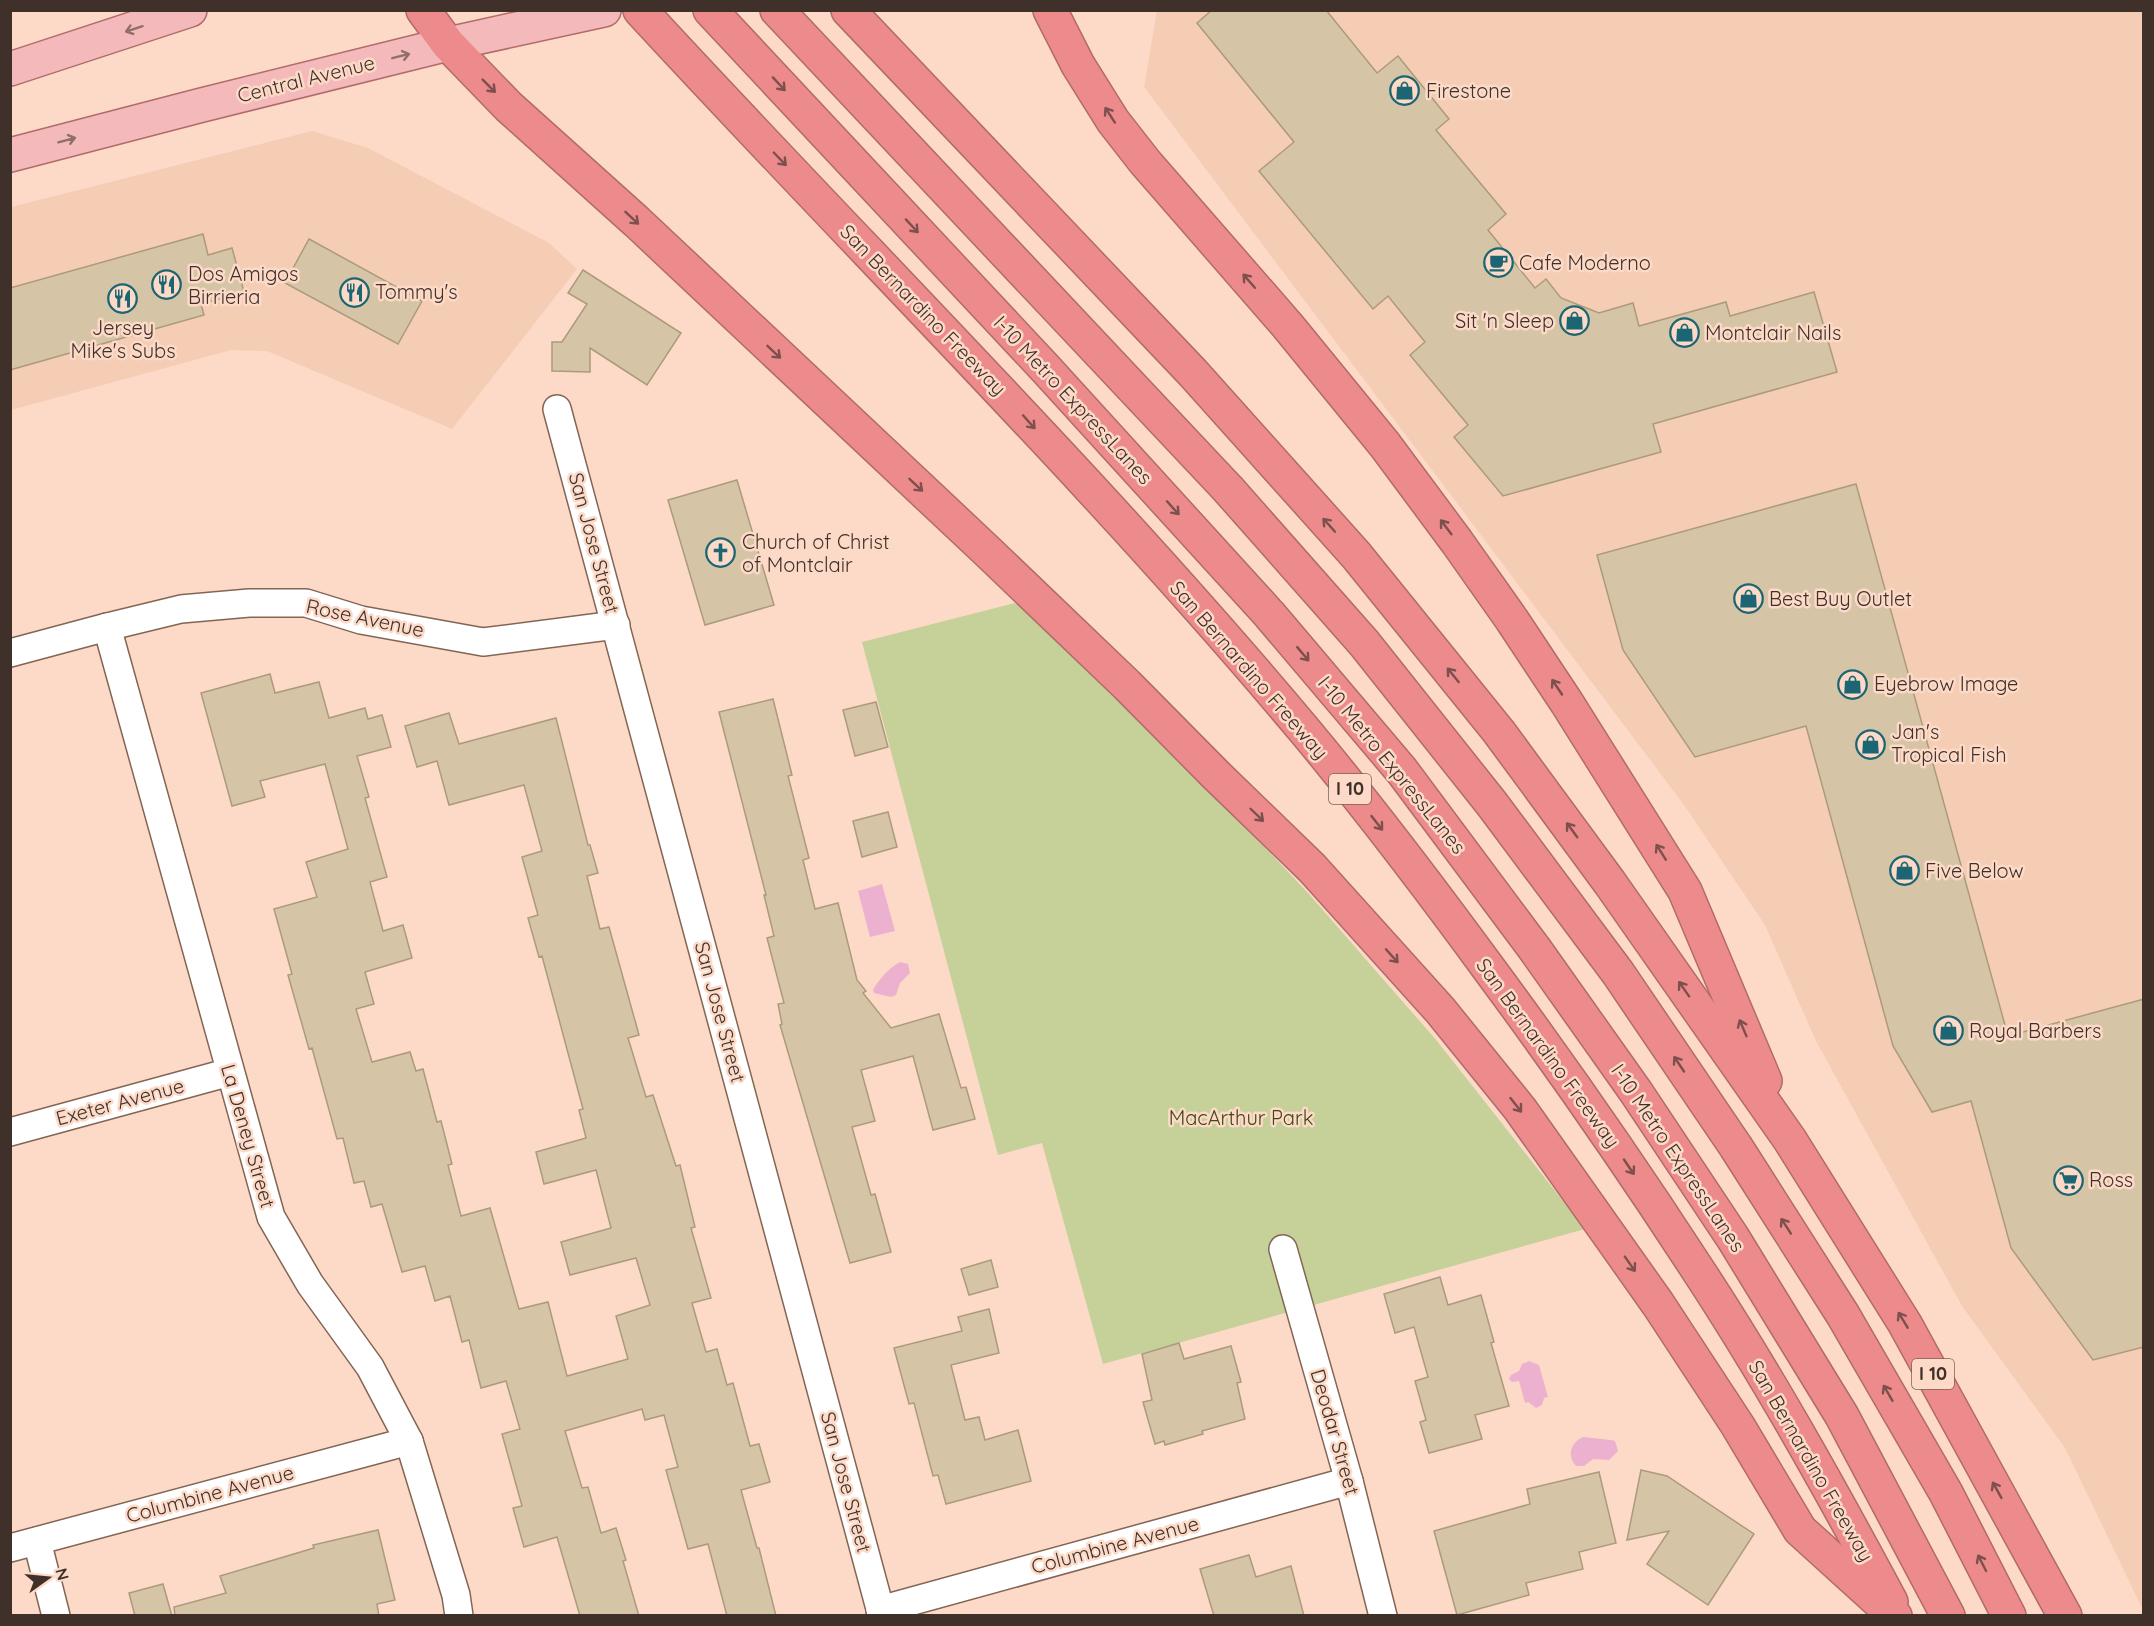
<svg xmlns="http://www.w3.org/2000/svg" width="2154" height="1626" viewBox="0 0 2154 1626" font-family="Quicksand,sans-serif">
<style>
.built{fill:#f5ccb4}
.green{fill:#c6d099}
.water{fill:#edb1d0}
.building{fill:#d5c4a5;stroke:#ab9b7c;stroke-width:1.5}
.lines{fill:none;stroke-linecap:round;stroke-linejoin:round}
.minor-casing{stroke:#836554;stroke-width:30}
.primary-casing{stroke:#b06b6a;stroke-width:36}
.motorway-casing{stroke:#b06b6a;stroke-width:36}
.minor{stroke:#fff;stroke-width:27}
.primary{stroke:#f4b9ba;stroke-width:33}
.motorway{stroke:#ed8a8c;stroke-width:33}
.oneway{stroke:#906e6b}
.oneway2{stroke:#7c504c}
.labels{text-anchor:middle;stroke-width:5;stroke-linejoin:round;paint-order:stroke}
.shield{fill:#fddac7;stroke:#786459;stroke-width:1.5}
.shield-label{font-size:18px;font-weight:bold;fill:#3f312a}
.street-label{font-size:20px;fill:#3f312a;stroke:#fddac7}
.poi-label{font-size:20px;fill:#3f312a;stroke:#fddac7;text-anchor:start}
.park-label{font-size:20px;fill:#404619;stroke:#fddac7}
</style>
<rect width="100%" height="100%" fill="#fddac7"/>
<g class="built">
<polygon points="1157,11 2143,11 2143,1610 2065,1448 1962,1306 1816,1041 1765,925 1684,805 1144,87"/>
<polygon points="312,131 368,148 549,243 577,269 452,429 267,351 231,350 11,410 11,207"/>
</g>
<polygon class="green" points="1015,603 1162,738 1308,893 1437,1041 1585,1229 1103,1364 1042,1143 998,1155 862,642"/>
<g class="water">
<polygon points="882,884 895,931 870,937 858,891"/>
<path d="M 900,962 L 908,964 L 910,973 L 900,983 L 896,995 L 891,997 L 874,993 L 873,990 C 879,979 890,967 900,962 Z"/>
<polygon points="1529,1361 1539,1365 1548,1397 1544,1398 1542,1405 1536,1408 1528,1402 1525,1403 1519,1381 1512,1382 1509,1379 1511,1375 1519,1371 1522,1364"/>
<path d="M 1583,1437 L 1611,1440 L 1615,1441 L 1618,1451 L 1609,1460 L 1593,1459 L 1584,1466 L 1576,1466 C 1567,1456 1570,1443 1583,1437 Z"/>
</g>
<g class="building">
<polygon points="1212,10 1326,10 1377,73 1398,56 1449,119 1436,130 1506,214 1488,230 1535,288 1546,279 1561,298 1599,313 1633,303 1639,326 1726,302 1730,316 1814,292 1837,372 1653,424 1661,452 1503,496 1454,437 1468,425 1410,355 1425,342 1388,296 1373,309 1259,171 1294,142 1197,23"/>
<polygon points="203,234 208,255 232,248 244,292 201,304 204,315 10,370 10,288"/>
<polygon points="309,239 422,301 398,344 285,283"/>
<polygon points="583,270 681,333 647,385 590,348 590,372 552,371 552,342 562,342 587,304 568,293"/>
<polygon points="737,480 774,605 705,625 668,500"/>
<polygon points="1856,484 2008,1036 2144,999 2144,1347 2093,1360 2011,1248 1971,1101 1932,1112 1893,1046 1806,726 1695,757 1623,650 1597,555"/>
<polygon points="270,674 275,693 319,682 329,718 365,708 368,719 382,715 391,747 357,756 369,797 365,798 387,877 370,882 383,931 403,925 412,958 365,972 374,1004 356,1009 372,1062 410,1052 416,1071 423,1069 437,1122 441,1121 452,1164 448,1165 461,1216 490,1208 519,1309 548,1302 567,1376 628,1359 616,1316 650,1305 636,1258 570,1275 561,1242 611,1228 596,1170 544,1184 536,1152 586,1138 579,1110 583,1109 542,956 539,957 528,918 538,915 522,857 542,851 524,785 449,805 437,761 417,767 405,726 449,713 459,744 556,718 588,845 590,845 598,873 587,876 600,929 609,927 639,1035 628,1038 646,1097 653,1095 676,1166 680,1165 695,1227 691,1228 711,1298 692,1303 706,1352 717,1349 727,1385 733,1383 750,1446 759,1444 770,1482 741,1490 757,1548 759,1548 776,1616 727,1616 708,1544 688,1549 666,1470 678,1467 664,1415 645,1420 642,1409 565,1431 582,1488 588,1487 601,1533 616,1528 626,1560 623,1561 639,1616 580,1616 557,1537 524,1547 513,1508 522,1506 502,1434 520,1429 506,1381 481,1388 469,1340 462,1342 450,1296 435,1301 425,1266 402,1272 382,1204 371,1207 364,1181 354,1183 343,1138 337,1139 312,1048 309,1049 288,975 292,974 274,909 317,897 306,862 348,849 325,764 260,781 265,797 232,806 201,693"/>
<polygon points="773,699 792,775 788,776 809,858 803,860 815,909 838,903 857,980 866,991 863,993 891,1028 939,1014 961,1088 966,1087 975,1119 933,1130 913,1056 861,1070 875,1121 852,1127 871,1195 875,1194 891,1252 850,1263 780,1025 782,1024 778,1004 784,1003 767,938 774,936 764,895 766,895 719,712"/>
<polygon points="876,702 888,747 855,756 843,710"/>
<polygon points="888,812 897,847 862,857 853,821"/>
<polygon points="991,1260 998,1287 969,1295 961,1269"/>
<polygon points="1440,1277 1448,1305 1481,1295 1494,1342 1491,1343 1509,1406 1475,1415 1482,1439 1429,1453 1420,1422 1426,1420 1415,1381 1428,1377 1414,1327 1395,1333 1384,1294"/>
<polygon points="989,1309 999,1353 951,1365 965,1420 979,1417 985,1440 1018,1430 1031,1481 946,1504 938,1475 933,1476 914,1403 909,1404 894,1348 962,1331 958,1317"/>
<polygon points="1179,1343 1184,1359 1231,1346 1241,1382 1237,1383 1245,1419 1202,1431 1203,1434 1165,1445 1164,1441 1155,1444 1143,1402 1152,1400 1142,1354"/>
<polygon points="1641,1470 1667,1476 1754,1534 1708,1605 1647,1564 1669,1531 1627,1540"/>
<polygon points="1599,1472 1616,1543 1579,1552 1583,1569 1526,1583 1529,1595 1457,1615 1434,1531 1530,1504 1527,1489"/>
<polygon points="378,1530 395,1600 377,1604 379,1616 175,1616 174,1607 226,1593 220,1576 314,1548 313,1545"/>
<polygon points="1249,1555 1256,1577 1291,1566 1304,1616 1214,1616 1200,1569"/>
<polygon points="163,1584 172,1616 135,1616 129,1593"/>
</g>
<g class="lines">
<defs>
<g id="minor">
<polyline points="557,409 882,1616"/>
<polyline points="107,627 271,1217 310,1284 370,1367 409,1441 456,1595 459,1616"/>
<polyline points="10,653 107,627 181,609 249,603 306,603 361,620 483,642 616,625"/>
<polyline points="10,1132 230,1072"/>
<polyline points="1283,1249 1349,1481 1383,1616"/>
<polyline points="37,1541 56,1616"/>
<polyline points="10,1548 409,1441"/>
<polyline points="880,1610 1349,1481"/>
</g>
<g id="primary">
<polyline points="10,69 190,10"/>
<polyline points="10,155 202,105 448,44 604,10"/>
</g>
<g id="motorway">
<polyline points="423,10 448,44 509,107 637,222 986,550 1127,685 1215,774 1312,868 1440,1010 1520,1109 1658,1304 1738,1426 1800,1530 1895,1616"/>
<path d="M 640,10 C 862,251 1095,480 1305,731 C 1370,809 1432,891 1492,973 C 1563,1069 1631,1167 1696,1267 C 1767,1375 1830,1488 1891,1602"/>
<polyline points="710,10 1045,368 1269,614 1402,771 1534,948 1636,1092 1733,1238 1842,1416 1948,1616"/>
<polyline points="777,10 1228,489 1364,643 1492,804 1618,973 1736,1147 1843,1315 1946,1493 2009,1616"/>
<polyline points="848,10 1193,373 1356,555 1499,732 1610,883 1790,1140 1905,1324 2065,1616"/>
<polyline points="1050,10 1078,65 1113,121 1145,162 1287,325 1385,445 1457,542 1512,620 1567,703 1685,891 1765,1081"/>
</g>
</defs>
<use href="#minor" class="minor-casing"/>
<use href="#primary" class="primary-casing"/>
<use href="#motorway" class="motorway-casing"/>
<use href="#minor" class="minor"/>
<use href="#primary" class="primary"/>
<use href="#motorway" class="motorway"/>
</g>
<defs><path id="oneway-shaft" d="M-6 0H5M1.5-3L5.5 0L1.5 3" fill="none" stroke-width="1.6" stroke-linecap="round" stroke-linejoin="round" transform="scale(1.5)"/></defs>
<g class="oneway">
<use href="#oneway-shaft" transform="translate(134 29) rotate(162)"/>
<use href="#oneway-shaft" transform="translate(401 56) rotate(-14)"/>
<use href="#oneway-shaft" transform="translate(67 140) rotate(-15)"/>
</g>
<g class="oneway2">
<use href="#oneway-shaft" transform="translate(779 84) rotate(47)"/>
<use href="#oneway-shaft" transform="translate(489 86) rotate(45)"/>
<use href="#oneway-shaft" transform="translate(1110 115) rotate(-123)"/>
<use href="#oneway-shaft" transform="translate(780 159) rotate(46)"/>
<use href="#oneway-shaft" transform="translate(632 218) rotate(43)"/>
<use href="#oneway-shaft" transform="translate(912 226) rotate(47)"/>
<use href="#oneway-shaft" transform="translate(1249 281) rotate(-131)"/>
<use href="#oneway-shaft" transform="translate(774 352) rotate(43)"/>
<use href="#oneway-shaft" transform="translate(1029 422) rotate(48)"/>
<use href="#oneway-shaft" transform="translate(916 485) rotate(43)"/>
<use href="#oneway-shaft" transform="translate(1173 508) rotate(48)"/>
<use href="#oneway-shaft" transform="translate(1329 525) rotate(-132)"/>
<use href="#oneway-shaft" transform="translate(1446 527) rotate(-127)"/>
<use href="#oneway-shaft" transform="translate(1303 654) rotate(50)"/>
<use href="#oneway-shaft" transform="translate(1453 675) rotate(-129)"/>
<use href="#oneway-shaft" transform="translate(1557 687) rotate(-124)"/>
<use href="#oneway-shaft" transform="translate(1257 815) rotate(44)"/>
<use href="#oneway-shaft" transform="translate(1377 823) rotate(52)"/>
<use href="#oneway-shaft" transform="translate(1572 830) rotate(-126)"/>
<use href="#oneway-shaft" transform="translate(1661 852) rotate(-122)"/>
<use href="#oneway-shaft" transform="translate(1392 956) rotate(48)"/>
<use href="#oneway-shaft" transform="translate(1684 989) rotate(-125)"/>
<use href="#oneway-shaft" transform="translate(1743 1028) rotate(-113)"/>
<use href="#oneway-shaft" transform="translate(1679 1064) rotate(-124)"/>
<use href="#oneway-shaft" transform="translate(1516 1105) rotate(52)"/>
<use href="#oneway-shaft" transform="translate(1629 1167) rotate(56)"/>
<use href="#oneway-shaft" transform="translate(1786 1226) rotate(-123)"/>
<use href="#oneway-shaft" transform="translate(1630 1264) rotate(55)"/>
<use href="#oneway-shaft" transform="translate(1903 1320) rotate(-121)"/>
<use href="#oneway-shaft" transform="translate(1888 1393) rotate(-120)"/>
<use href="#oneway-shaft" transform="translate(1997 1490) rotate(-119)"/>
<use href="#oneway-shaft" transform="translate(1982 1563) rotate(-117)"/>
</g>
<defs>
<symbol id="shop-ring" viewBox="-11 -11 22 22"><circle r="9.5" fill="#fddac7" stroke="#1c6572" stroke-width="1.5"/><path d="M-5-2.5h2.3a2.7 3.5 0 0 1 5.4 0H5L5.5 6h-11ZM-1.5-2.5h3a1.5 2.3 0 0 0-3 0Z" fill="#1c6572"/></symbol>
<symbol id="cafe-ring" viewBox="-11 -11 22 22"><circle r="9.5" fill="#fddac7" stroke="#1c6572" stroke-width="1.5"/><path d="M-5.5-4.5H6V0H3Q3 3.5 0 3.5H-2.5Q-5.5 3.5-5.5 0ZM3-3.2v2h1.7v-2ZM-6 4.5H4V6H-6Z" fill="#1c6572"/></symbol>
<symbol id="restaurant-ring" viewBox="-11 -11 22 22"><circle r="9.5" fill="#fddac7" stroke="#1c6572" stroke-width="1.5"/><path d="M-5-6h1v4h1v-4h1v4h1v-4h1v5L-1.5 .5V6h-2V.5L-5-1ZM5-6V6H3V1.5H1.5Q1.5-4 5-6Z" fill="#1c6572"/></symbol>
<symbol id="church-ring" viewBox="-11 -11 22 22"><circle r="9.5" fill="#fddac7" stroke="#1c6572" stroke-width="1.5"/><path d="M-1.2-6h2.4v3.5h3.3v2.4h-3.3V6h-2.4V-.1h-3.3v-2.4h3.3Z" fill="#1c6572"/></symbol>
<symbol id="supermarket-ring" viewBox="-11 -11 22 22"><circle r="9.5" fill="#fddac7" stroke="#1c6572" stroke-width="1.5"/><path d="M-6-5.5h2.5l.6 2H6L4.5 2H-2.5L-4.4-4H-6ZM-1.5 3.2a1.3 1.3 0 1 0 .1 0ZM3 3.2a1.3 1.3 0 1 0 .1 0Z" fill="#1c6572"/></symbol>
</defs>
<g fill-rule="evenodd">
<use href="#shop-ring" x="1388" y="74" width="33" height="33"/>
<use href="#cafe-ring" x="1482" y="246" width="33" height="33"/>
<use href="#restaurant-ring" x="150" y="268" width="33" height="33"/>
<use href="#restaurant-ring" x="338" y="276" width="33" height="33"/>
<use href="#restaurant-ring" x="106" y="282" width="33" height="33"/>
<use href="#shop-ring" x="1558" y="304" width="33" height="33"/>
<use href="#shop-ring" x="1668" y="316" width="33" height="33"/>
<use href="#church-ring" x="704" y="536" width="33" height="33"/>
<use href="#shop-ring" x="1732" y="582" width="33" height="33"/>
<use href="#shop-ring" x="1836" y="668" width="33" height="33"/>
<use href="#shop-ring" x="1854" y="728" width="33" height="33"/>
<use href="#shop-ring" x="1888" y="854" width="33" height="33"/>
<use href="#shop-ring" x="1932" y="1014" width="33" height="33"/>
<use href="#supermarket-ring" x="2052" y="1164" width="33" height="33"/>
</g>
<g class="labels">
<g class="shield">
<rect x="1329" y="774" width="42" height="30" rx="4.5"/>
<rect x="1912" y="1359" width="42" height="30" rx="4.5"/>
</g>
<g class="shield-label">
<text x="1350" y="795">I 10</text>
<text x="1933" y="1380">I 10</text>
</g>
<g class="street-label">
<text transform="translate(306 79) rotate(-14)" y="7">Central Avenue</text>
<text transform="translate(923 310) rotate(46)" y="7">San Bernardino Freeway</text>
<text transform="translate(1073 400) rotate(47)" y="7">I-10 Metro ExpressLanes</text>
<text transform="translate(594 543) rotate(75)" y="7">San Jose Street</text>
<text transform="translate(365 618) rotate(12)" y="7">Rose Avenue</text>
<text transform="translate(1249 670) rotate(49)" y="7">San Bernardino Freeway</text>
<text transform="translate(1392 765) rotate(51)" y="7">I-10 Metro ExpressLanes</text>
<text transform="translate(720 1012) rotate(75)" y="7">San Jose Street</text>
<text transform="translate(1548 1053) rotate(54)" y="7">San Bernardino Freeway</text>
<text transform="translate(120 1102) rotate(-15)" y="7">Exeter Avenue</text>
<text transform="translate(248 1136) rotate(74)" y="7">La Deney Street</text>
<text transform="translate(1678 1158) rotate(56)" y="7">I-10 Metro ExpressLanes</text>
<text transform="translate(1335 1432) rotate(74)" y="7">Deodar Street</text>
<text transform="translate(1811 1461) rotate(60)" y="7">San Bernardino Freeway</text>
<text transform="translate(846 1482) rotate(75)" y="7">San Jose Street</text>
<text transform="translate(210 1494) rotate(-15)" y="7">Columbine Avenue</text>
<text transform="translate(1115 1545) rotate(-15)" y="7">Columbine Avenue</text>
</g>
<g class="poi-label">
<text x="1426" y="98">Firestone</text>
<text x="1519" y="270">Cafe Moderno</text>
<text x="188" y="281">Dos Amigos<tspan x="188" dy="23">Birrieria</tspan></text>
<text x="375" y="299">Tommy's</text>
<text x="1554" y="328" text-anchor="end">Sit 'n Sleep</text>
<text x="123" y="335" text-anchor="middle">Jersey<tspan x="123" dy="23">Mike's Subs</tspan></text>
<text x="1705" y="340">Montclair Nails</text>
<text x="742" y="549">Church of Christ<tspan x="742" dy="23">of Montclair</tspan></text>
<text x="1769" y="606">Best Buy Outlet</text>
<text x="1874" y="691">Eyebrow Image</text>
<text x="1891" y="739">Jan's<tspan x="1891" dy="23">Tropical Fish</tspan></text>
<text x="1925" y="878">Five Below</text>
<text x="1969" y="1038">Royal Barbers</text>
<text x="2089" y="1187">Ross</text>
</g>
<g class="park-label">
<text x="1241" y="1125">MacArthur Park</text>
</g>
</g>
<rect width="2154" height="1626" fill="none" stroke="#3f312a" stroke-width="24"/>
<g transform="translate(48 1578) rotate(75)" stroke="#fddac7" stroke-width="4.5" paint-order="stroke">
<path d="M0-4.5L10 22L0 15L-10 22Z" fill="#3f312a"/>
<text y="-9" font-size="16" font-weight="bold" text-anchor="middle" fill="#3f312a">N</text>
</g>
</svg>
